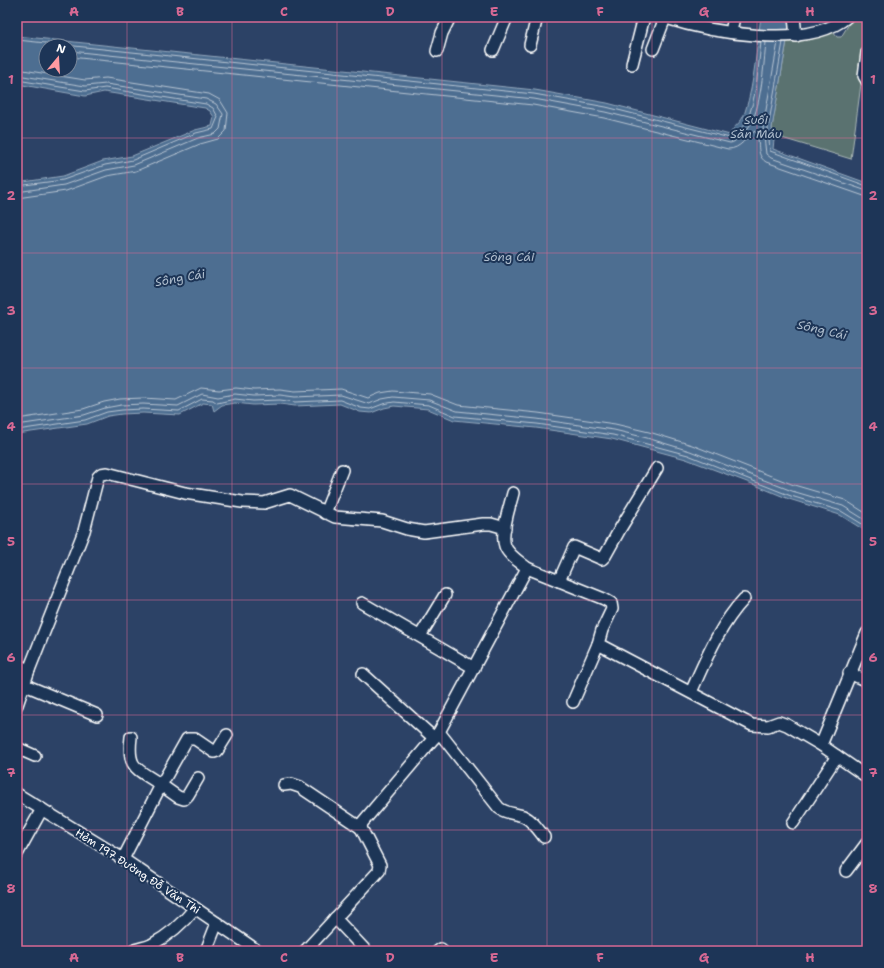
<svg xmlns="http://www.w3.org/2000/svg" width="884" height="968" viewBox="0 0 884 968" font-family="'Shantell Sans',sans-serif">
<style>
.green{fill:#5a726f;stroke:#acb8b7}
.water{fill:#4d6e91;stroke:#94a8bd;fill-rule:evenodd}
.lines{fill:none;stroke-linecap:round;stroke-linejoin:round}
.shore{stroke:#b8c5d3;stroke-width:1}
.minor-casing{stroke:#fff;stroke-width:14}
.minor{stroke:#1d3557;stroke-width:11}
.grid{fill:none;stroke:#d76994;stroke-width:1;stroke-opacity:0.55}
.labels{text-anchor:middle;stroke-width:4;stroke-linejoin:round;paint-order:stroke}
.street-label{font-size:11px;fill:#fff;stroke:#1d3557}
.water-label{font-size:12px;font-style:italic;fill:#afbece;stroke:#1d3557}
.neatline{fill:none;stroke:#d76994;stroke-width:1.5}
.grid-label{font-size:13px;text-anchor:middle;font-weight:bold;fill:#d76994}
</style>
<rect width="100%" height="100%" fill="#2c4266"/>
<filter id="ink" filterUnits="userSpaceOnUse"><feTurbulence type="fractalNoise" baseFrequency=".025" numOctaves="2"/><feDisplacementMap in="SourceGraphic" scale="8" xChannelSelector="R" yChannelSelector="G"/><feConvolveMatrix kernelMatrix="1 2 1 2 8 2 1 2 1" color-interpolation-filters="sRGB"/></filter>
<g filter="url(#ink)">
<polygon class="green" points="855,17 863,17 867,21 867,39 851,159 772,135 772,127 787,41 812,39 833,32 837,37 841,37 852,19"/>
<path class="water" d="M 761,17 L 791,17 L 772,128 L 774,140 L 773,149 L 867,183 L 867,532 L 840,515 L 789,499 L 755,485 L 686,459 L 612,439 L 536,428 L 454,420 L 428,409 L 394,406 L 384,408 L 371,413 L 360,412 L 340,404 L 295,406 L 280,404 L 253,405 L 235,403 L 222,405 L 214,411 L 212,404 L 203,403 L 180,415 L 143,413 L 122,414 L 108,416 L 87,424 L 17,434 L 17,183 L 63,176 L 103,161 L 132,156 L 195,130 L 212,126 L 214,117 L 210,111 L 205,108 L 104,92 L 85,96 L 17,84 L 17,36 L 535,90 L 607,103 L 730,135 C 734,124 741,125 745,112 C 755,82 756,49 761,17 ZM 46,46 L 70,46 L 70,70 L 46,70 Z"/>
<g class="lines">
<g class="shore">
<path d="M 17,40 L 534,94 L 606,107 L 730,138 L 734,137 C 737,129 743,129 746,123 C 757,98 758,68 761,42"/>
<polyline points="778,42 763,127 766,154 771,158 867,191"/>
<polyline points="783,42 768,128 770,151 867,186"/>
<path d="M 70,51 L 534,99 L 605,112 L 730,143 C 737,142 736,138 741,134 C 743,131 746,131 748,128 C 761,112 764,63 766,42"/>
<path d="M 70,57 L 533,105 L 604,118 L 728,149 C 741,149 746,137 755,131 C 762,141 754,154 766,162 L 867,197"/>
<polyline points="17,69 85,80 106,78 209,94 220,100 228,113 226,131 218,139 200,144 136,171 107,176 66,191 17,198"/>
<polyline points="17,75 85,86 106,84 206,99 216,104 223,114 220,129 215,134 198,138 134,165 106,170 64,185 17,192"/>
<polyline points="17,80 85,91 105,88 206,104 213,108 218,117 213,129 196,133 133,160 105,165 63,180 17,186"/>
<polyline points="17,419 83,409 104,402 120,399 143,398 176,400 201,388 219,390 236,388 254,390 280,389 295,391 341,389 368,398 380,393 393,391 430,394 458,405 538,413 615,424 649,432 692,445 794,485 845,500 867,514"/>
<polyline points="17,425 84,415 105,408 121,405 143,404 178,406 202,394 218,397 235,394 254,396 280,395 295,397 341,395 369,404 382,399 393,397 429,400 457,411 537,419 614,430 647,438 690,451 792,491 843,506 867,521"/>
<polyline points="17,430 85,420 107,412 122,410 143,409 179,411 202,399 213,400 217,403 235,399 253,401 280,400 295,402 340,400 361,408 370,409 383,404 394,402 429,405 455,416 537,424 613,435 688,455 791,496 841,511 867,527"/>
</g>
<defs>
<g id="minor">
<path d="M 663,17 C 709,32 807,51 847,17"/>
<polyline points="794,17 796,36"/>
<polyline points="866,17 867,18"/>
<polyline points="731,32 734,17"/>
<polyline points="530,45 537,17"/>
<polyline points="653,49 665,18"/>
<polyline points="493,50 507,17"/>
<polyline points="437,51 442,33 450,17"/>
<polyline points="867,53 864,76 867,81"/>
<polyline points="632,64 644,17"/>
<polyline points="325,513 342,470"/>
<polyline points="527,568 604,599 611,603 612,609 602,630 598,644 752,725 768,726 779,722 787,725 821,745 867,777"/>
<polyline points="559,581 574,547 602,559 605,556 620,529 657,468"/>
<polyline points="362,603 474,668"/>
<polyline points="420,636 445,595"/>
<polyline points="17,665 29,670"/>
<polyline points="849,673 867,681"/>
<polyline points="363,674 434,738"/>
<polyline points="25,685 97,715"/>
<path d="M 691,692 C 706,659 719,626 744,599"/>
<polyline points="573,702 598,644"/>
<polyline points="17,705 29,670 84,531 98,477 101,474 107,473 185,493 242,502 264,503 290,495 335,517 382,521 407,529 424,532 483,524 491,524 505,528"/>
<path d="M 439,732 L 499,808 C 507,814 514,813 523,816 C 532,820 538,829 544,837"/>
<polyline points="821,745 867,633"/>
<polyline points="17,748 35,756"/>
<polyline points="198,778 188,795 184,799 178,797 161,785 187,739 195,739 214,752 217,751 227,735"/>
<polyline points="284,785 291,784 300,787 361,828"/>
<polyline points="17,794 123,859 258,951"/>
<polyline points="793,823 837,756"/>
<polyline points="17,854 42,809"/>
<path d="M 123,859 L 161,785 C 137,768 127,770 131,737"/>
<polyline points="846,871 867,843"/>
<polyline points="335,918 366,951"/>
<path d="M 133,951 C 138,948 145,948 151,945 C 168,936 183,923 195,908"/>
<polyline points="206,951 217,923"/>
<path d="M 305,951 L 379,871 L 380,865 L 361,828 L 362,823 L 439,732 L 527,568 C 520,562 508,555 505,546 C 500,533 510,506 513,493"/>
<polyline points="438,951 441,949"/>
</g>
</defs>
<use href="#minor" class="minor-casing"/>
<use href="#minor" class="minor"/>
</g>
</g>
<path class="grid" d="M 127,17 L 127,951M 232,17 L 232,951M 337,17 L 337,951M 442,17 L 442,951M 547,17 L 547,951M 652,17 L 652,951M 757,17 L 757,951M 17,138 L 867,138M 17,253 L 867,253M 17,368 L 867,368M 17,484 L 867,484M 17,600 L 867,600M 17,715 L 867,715M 17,830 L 867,830"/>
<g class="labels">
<g class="street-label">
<text transform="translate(138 871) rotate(33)" y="4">Hẻm 197 Đường Đỗ Văn Thi</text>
</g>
<g class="water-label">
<text x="756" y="124">Suối<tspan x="756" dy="14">Săn Máu</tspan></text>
<text x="509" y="261">Sông Cái</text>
<text transform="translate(180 278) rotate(-10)" y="4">Sông Cái</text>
<text transform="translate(822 330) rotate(13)" y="4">Sông Cái</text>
</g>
</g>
<rect width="884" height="968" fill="none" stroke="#1d3557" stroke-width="44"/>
<g transform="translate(58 58) rotate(18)"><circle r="19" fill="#1d3557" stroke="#77869a"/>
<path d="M0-3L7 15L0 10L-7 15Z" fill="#ff9aa2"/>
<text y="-6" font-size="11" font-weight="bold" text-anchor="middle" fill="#ffffff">N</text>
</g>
<rect x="22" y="22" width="840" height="924" class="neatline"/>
<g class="grid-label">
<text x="74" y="16">A</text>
<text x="180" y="16">B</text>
<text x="284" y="16">C</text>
<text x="390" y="16">D</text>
<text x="494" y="16">E</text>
<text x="600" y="16">F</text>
<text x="704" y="16">G</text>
<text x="810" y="16">H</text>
<text x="11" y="84">1</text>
<text x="873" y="84">1</text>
<text x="11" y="200">2</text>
<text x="873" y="200">2</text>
<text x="11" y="315">3</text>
<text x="873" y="315">3</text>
<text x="11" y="431">4</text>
<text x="873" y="431">4</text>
<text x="11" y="546">5</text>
<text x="873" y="546">5</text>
<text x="11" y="662">6</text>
<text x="873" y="662">6</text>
<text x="11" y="777">7</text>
<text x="873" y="777">7</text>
<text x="11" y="893">8</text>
<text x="873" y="893">8</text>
<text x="74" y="962">A</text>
<text x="180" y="962">B</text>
<text x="284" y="962">C</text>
<text x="390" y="962">D</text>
<text x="494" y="962">E</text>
<text x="600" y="962">F</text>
<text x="704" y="962">G</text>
<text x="810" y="962">H</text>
</g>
</svg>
